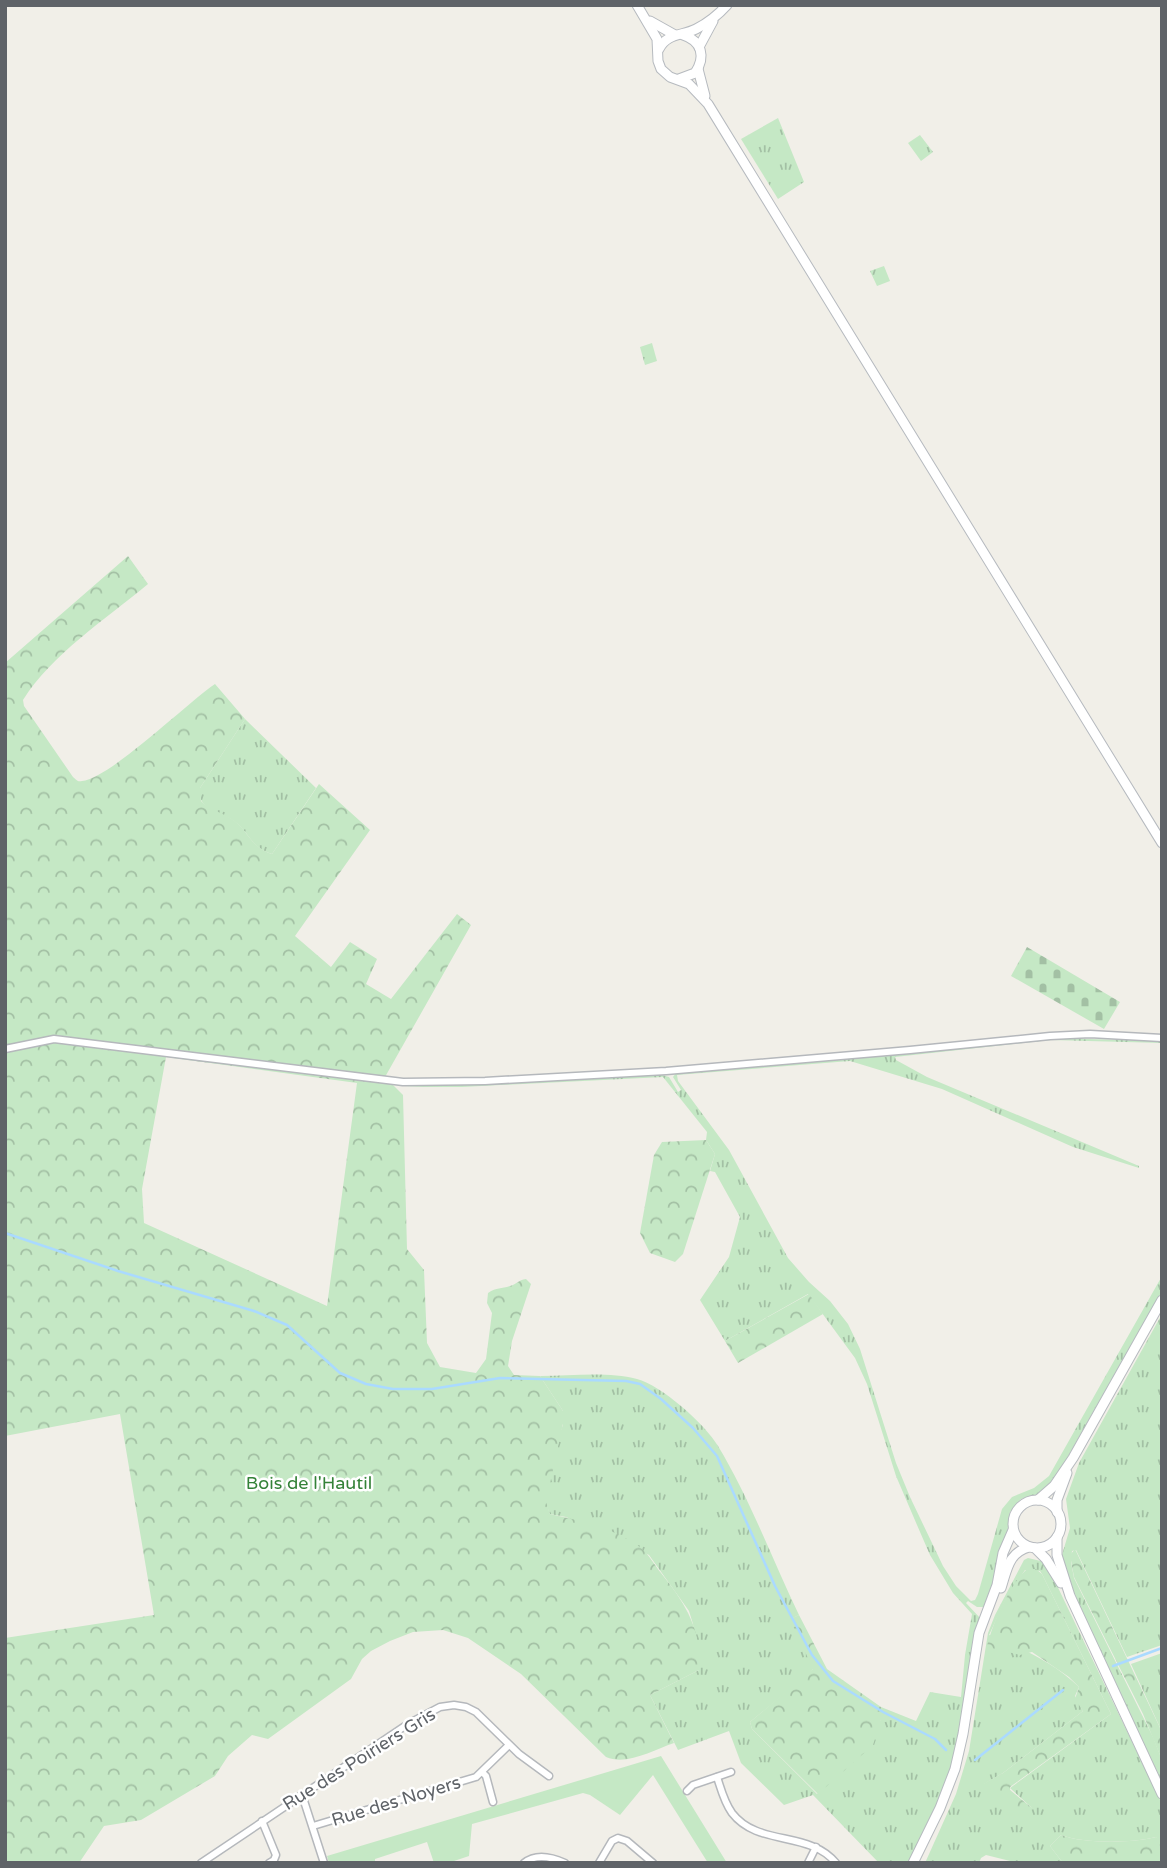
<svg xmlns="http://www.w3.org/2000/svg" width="1167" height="1868" viewBox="0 0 1167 1868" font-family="'Varela Round',sans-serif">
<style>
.grass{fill:url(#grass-tufts);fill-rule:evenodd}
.forest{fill:url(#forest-crowns);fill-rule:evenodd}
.cemetery{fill:url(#cemetery-stones)}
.park{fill:#c5e8c5}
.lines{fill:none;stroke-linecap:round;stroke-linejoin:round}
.stream{stroke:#aadaff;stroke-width:2.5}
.street-casing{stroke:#b5b8bc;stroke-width:9}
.secondary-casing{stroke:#b6babf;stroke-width:11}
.street{stroke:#fff;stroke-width:6}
.secondary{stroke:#fff;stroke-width:9}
.labels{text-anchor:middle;stroke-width:5;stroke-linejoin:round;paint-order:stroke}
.park-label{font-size:18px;fill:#348238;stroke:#fff}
.street-label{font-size:18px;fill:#5f6368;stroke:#fff}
</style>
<defs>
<pattern id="grass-tufts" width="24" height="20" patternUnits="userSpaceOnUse" patternTransform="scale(1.75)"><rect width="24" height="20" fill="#c5e8c5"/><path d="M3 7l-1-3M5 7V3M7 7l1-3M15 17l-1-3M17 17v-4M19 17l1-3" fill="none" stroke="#a3c0a4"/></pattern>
<pattern id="forest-crowns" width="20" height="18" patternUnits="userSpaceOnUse" patternTransform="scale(1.75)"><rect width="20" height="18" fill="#c5e8c5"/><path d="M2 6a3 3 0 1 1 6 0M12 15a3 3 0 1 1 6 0" fill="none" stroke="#a3c0a4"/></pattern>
<pattern id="cemetery-stones" width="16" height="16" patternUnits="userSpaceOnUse" patternTransform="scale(1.75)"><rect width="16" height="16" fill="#c5e8c5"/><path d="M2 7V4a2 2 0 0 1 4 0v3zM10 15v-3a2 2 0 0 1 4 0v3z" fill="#a3c0a4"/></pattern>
</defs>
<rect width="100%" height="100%" fill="#f1efe8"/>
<g class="grass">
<polygon points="778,118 804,182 778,199 741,139"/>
<polygon points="920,135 933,152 921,161 908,143"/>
<polygon points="884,266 890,281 877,286 870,271"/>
<polygon points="652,343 657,361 645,365 640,347"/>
<path d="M 245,719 L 316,788 L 272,854 C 251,848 250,833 234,821 C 225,814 212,813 204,804 C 199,799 200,795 200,788 Z"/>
<path d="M 1051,1038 L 1162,1041 L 1162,1043 L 1051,1040 L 895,1057 L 896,1060 L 927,1077 L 1139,1166 L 1139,1168 L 1073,1147 L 942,1089 L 850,1061 L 677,1075 L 678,1081 L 729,1150 L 788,1258 L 809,1282 L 830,1301 L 848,1324 L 860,1349 L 896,1463 L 910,1497 L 943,1566 L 956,1586 L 971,1601 L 975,1600 L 978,1594 L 1002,1509 L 1012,1497 L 1034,1488 L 1049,1476 L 1162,1276 L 1162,1291 L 1058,1474 L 1041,1493 L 1021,1499 L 1010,1512 L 1007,1534 L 997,1577 L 985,1607 L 977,1607 L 968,1601 L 966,1603 L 981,1619 C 972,1669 967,1720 952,1768 C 942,1801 925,1832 910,1863 L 879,1863 L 813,1795 L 784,1805 L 741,1763 L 729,1731 L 678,1750 L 650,1695 L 699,1670 L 693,1624 L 689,1611 L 649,1555 L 566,1517 L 550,1514 L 545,1502 L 557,1441 L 563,1425 L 563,1411 L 540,1376 C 571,1376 607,1371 637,1379 C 661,1385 705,1424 718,1446 C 750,1499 772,1559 799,1615 L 791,1619 L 813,1665 L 813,1669 L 809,1674 L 750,1722 L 752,1729 L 817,1794 L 881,1720 L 881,1707 L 916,1721 L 930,1692 L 961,1697 L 965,1655 L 972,1614 L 953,1593 L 930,1555 L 917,1525 L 896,1476 L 867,1384 L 855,1358 L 808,1294 L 725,1341 L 700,1300 L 729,1257 L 740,1217 L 715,1172 L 710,1171 L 715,1154 L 706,1140 L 707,1132 L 663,1077 L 462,1087 L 404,1087 L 659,1074 L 669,1077 L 678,1092 L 681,1090 L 673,1077 L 676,1073 L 942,1050 Z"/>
<polygon points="1162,1314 1162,1645 1127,1657 1076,1550 1072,1551 1071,1562 1074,1578 1153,1737 1162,1760 1162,1782 1075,1597 1061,1558 1070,1528 1066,1499 1079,1463"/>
<path d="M 1028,1558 L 1045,1562 L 1051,1573 L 1162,1804 L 1162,1853 L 1156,1837 C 1133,1843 1084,1844 1061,1835 L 1050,1846 L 1063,1863 L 1018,1863 L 986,1855 L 981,1858 L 979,1863 L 925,1863 L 956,1794 L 969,1751 L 988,1633 L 995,1615 L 1024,1560 ZM 1025,1570 L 1040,1571 L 1042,1574 L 1111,1714 L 1010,1788 L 1032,1808 L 984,1784 L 1003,1773 L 1083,1711 L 1075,1696 L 1079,1687 C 1053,1662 1022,1648 989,1635 L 1005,1601 Z"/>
<polygon points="1162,1653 1162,1732 1131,1664"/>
</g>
<g class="forest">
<path d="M 128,556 L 148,584 C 107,618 51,655 23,700 L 24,706 L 73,777 C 77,780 77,782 82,781 C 109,779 187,703 215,684 L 245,719 L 200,788 L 201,801 C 210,810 219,811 230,818 C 248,828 249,847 272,854 L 319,784 L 370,830 L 295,936 L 331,967 L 350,942 L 377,959 L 366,984 L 391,999 L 457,914 L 471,925 L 385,1077 L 403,1095 L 407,1249 L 424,1270 L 427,1343 L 440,1367 L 476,1373 L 486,1359 L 492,1313 L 487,1303 L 488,1293 C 497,1287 501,1289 510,1286 C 517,1284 518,1280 526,1279 L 531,1284 L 512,1341 L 508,1366 L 514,1375 L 540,1376 L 563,1411 L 564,1419 L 546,1502 L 550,1514 C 579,1520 617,1529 641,1548 C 649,1555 654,1564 661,1573 C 685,1603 702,1629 699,1670 L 650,1695 L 674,1743 C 653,1750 627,1766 606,1757 L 521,1674 L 468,1638 L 443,1630 L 413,1632 L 390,1641 L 371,1651 L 362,1659 L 351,1679 L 268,1739 L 252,1735 L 228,1756 L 215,1776 L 141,1820 L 104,1826 L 79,1863 L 5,1863 L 5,1638 L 154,1615 L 120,1414 L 5,1436 L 5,663 ZM 166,1057 L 357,1083 L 327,1306 L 144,1223 L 142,1189 Z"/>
<polygon points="706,1140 715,1154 683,1254 675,1262 650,1253 640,1233 654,1155 662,1142"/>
<polygon points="809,1294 823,1314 738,1363 725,1341"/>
<polygon points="1075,1549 1162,1732 1162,1760 1143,1714 1074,1577 1070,1555"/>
<path d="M 1027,1569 L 1036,1569 L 1042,1574 L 1111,1714 L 1010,1787 L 1010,1790 L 1032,1808 L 1024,1821 L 983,1788 L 983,1784 L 1003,1773 L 1083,1711 L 1075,1699 L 1079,1687 L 1069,1677 L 1032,1652 L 1020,1655 L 987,1647 C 992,1624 1010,1584 1027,1569 Z"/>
<polygon points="799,1615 827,1669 881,1707 881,1720 873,1745 818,1794 752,1729 750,1722 813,1669 790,1619"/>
<path d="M 1061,1835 C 1084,1844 1133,1843 1156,1837 L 1159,1840 L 1162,1863 L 1063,1863 L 1050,1846 Z"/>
</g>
<polygon class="cemetery" points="1027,947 1120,1002 1104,1029 1011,976"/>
<polygon class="park" points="661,1756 727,1863 708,1863 653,1775 620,1815 590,1795 583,1793 472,1824 469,1856 448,1863 434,1863 427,1842 375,1859 375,1863 329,1863 327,1856"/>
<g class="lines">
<g class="stream">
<polyline points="5,1233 118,1271 254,1311 287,1325 340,1373 366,1384 393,1389 432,1389 500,1378 626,1381 640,1384 661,1399 693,1428 717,1456 775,1586 812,1655 833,1681 883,1712 935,1739 946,1750"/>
<polyline points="1113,1666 1162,1648"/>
<polyline points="975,1760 1063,1690"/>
</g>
<defs>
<g id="street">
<polyline points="5,1049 54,1039 403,1082 485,1081 666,1071 910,1050 1050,1036 1090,1034 1162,1038"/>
<polyline points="482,1772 486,1776 493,1802"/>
<path d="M 717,1777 C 721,1789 724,1802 732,1813 C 758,1847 809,1830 836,1863"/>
<polyline points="687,1791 693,1785 731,1772"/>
<polyline points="300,1796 304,1801 324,1863"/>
<polyline points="262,1821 276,1855 274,1860 269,1863"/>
<polyline points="313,1826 476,1777 509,1745"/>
<polyline points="201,1863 408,1724 440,1707 454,1705 466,1707 476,1712 519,1754 549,1776"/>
<path d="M 524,1863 C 536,1853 552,1857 565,1863"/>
<polyline points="599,1863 612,1841 618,1838 627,1841 653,1863"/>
<polyline points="808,1863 816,1847"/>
</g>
<g id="secondary">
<polyline points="637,5 657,39 658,61 661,69 670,77 689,84 708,104 1162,843"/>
<polyline points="650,21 675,35"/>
<polyline points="699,47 713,21"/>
<path d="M 659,49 C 667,33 682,36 696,29 C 708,23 718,15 727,5"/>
<polyline points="698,69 705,96"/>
<path d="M 679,79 L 695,73 C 706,57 702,41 683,35"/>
<polyline points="1038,1500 1054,1486 1073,1458 1162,1300"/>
<circle cx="1037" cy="1524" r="24"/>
<polyline points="1057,1512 1057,1500 1067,1473"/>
<polyline points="1057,1537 1057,1555 1070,1596 1162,1794"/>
<polyline points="1035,1548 1046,1559 1061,1583"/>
<path d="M 1001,1588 C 1007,1570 1008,1553 1029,1547"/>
<polyline points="913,1863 940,1808 955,1769 963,1734 979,1633 997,1585 1003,1553 1013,1530"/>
</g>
</defs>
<use href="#street" class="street-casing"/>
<use href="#secondary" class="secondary-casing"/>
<use href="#street" class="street"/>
<use href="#secondary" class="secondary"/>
</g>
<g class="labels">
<g class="park-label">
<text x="309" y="1489">Bois de l'Hautil</text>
</g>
<g class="street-label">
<text transform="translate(359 1759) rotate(-32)" y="6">Rue des Poiriers Gris</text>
<text transform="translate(396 1801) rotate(-17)" y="6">Rue des Noyers</text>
</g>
</g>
<rect width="1167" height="1868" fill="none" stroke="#5f6368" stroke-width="14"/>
</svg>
